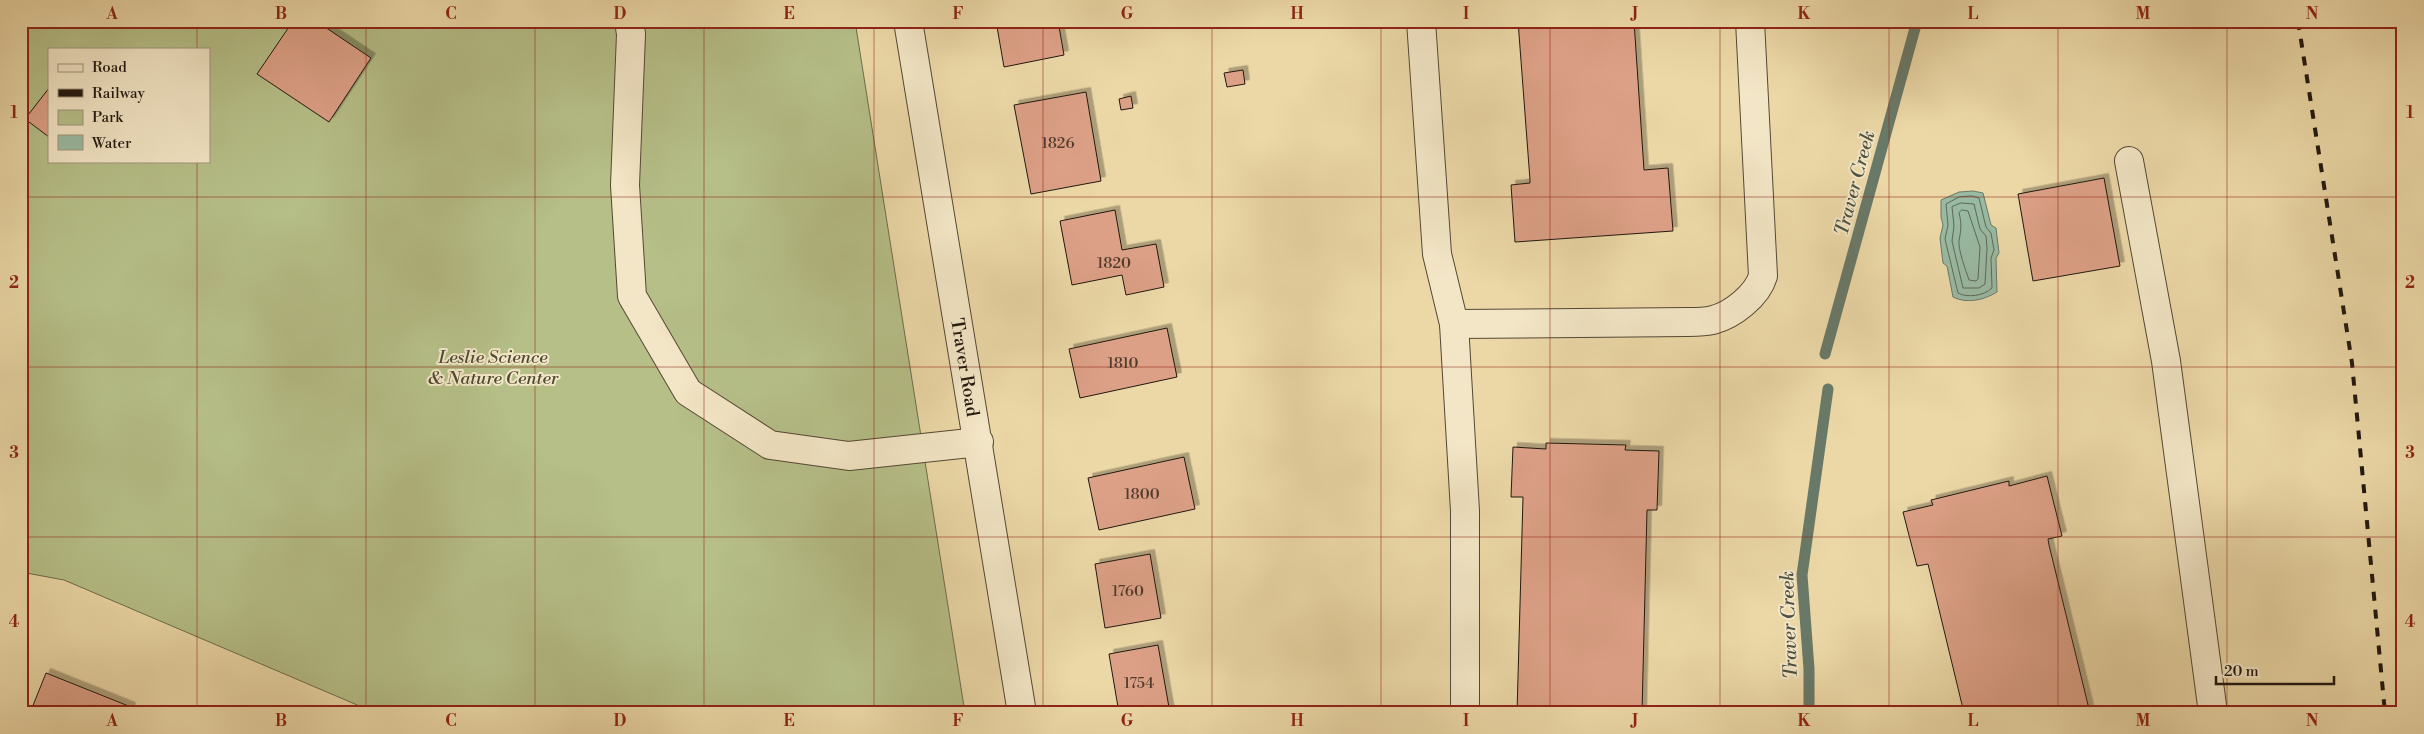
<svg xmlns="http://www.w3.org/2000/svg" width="2424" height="734" viewBox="0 0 2424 734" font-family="'Libre Bodoni',serif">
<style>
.green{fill:#b6bf88;stroke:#6c6c4c;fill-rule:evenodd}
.water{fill:#99baa3;stroke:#697968}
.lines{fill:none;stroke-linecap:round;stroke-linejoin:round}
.shore{stroke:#5d6959;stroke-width:1}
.stream{stroke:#697968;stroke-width:11}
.building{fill:#dca086;stroke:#21180f;filter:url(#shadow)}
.minor-casing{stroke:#544835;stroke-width:30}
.minor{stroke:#f3e6c6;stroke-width:28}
.rail{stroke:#21180f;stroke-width:4;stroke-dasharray:9 9;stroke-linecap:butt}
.grid{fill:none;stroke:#8f2418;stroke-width:1;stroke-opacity:0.55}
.labels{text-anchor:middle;stroke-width:4;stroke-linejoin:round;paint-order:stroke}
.number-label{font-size:15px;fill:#503a2d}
.park-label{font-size:18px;font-style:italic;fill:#4e4a33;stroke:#f3e6c6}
.street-label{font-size:18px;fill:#21180f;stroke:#f3e6c6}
.water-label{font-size:19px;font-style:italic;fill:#4b5143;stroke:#f3e6c6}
.neatline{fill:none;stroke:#8f2418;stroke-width:2}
.grid-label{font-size:16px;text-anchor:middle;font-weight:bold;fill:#8f2418}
</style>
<defs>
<filter id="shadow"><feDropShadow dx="4.5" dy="-4.5" stdDeviation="0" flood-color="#0004"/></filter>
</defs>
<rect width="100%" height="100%" fill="#ecd8a7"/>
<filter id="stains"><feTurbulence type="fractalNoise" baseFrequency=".004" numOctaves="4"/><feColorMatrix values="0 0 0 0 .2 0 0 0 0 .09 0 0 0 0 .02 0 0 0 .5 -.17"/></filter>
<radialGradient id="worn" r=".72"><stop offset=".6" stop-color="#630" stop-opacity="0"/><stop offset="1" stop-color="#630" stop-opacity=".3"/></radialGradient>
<path class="green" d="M 21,21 L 855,21 L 965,713 L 376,713 L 64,580 L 21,572 ZM 49,49 L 209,49 L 209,161 L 49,161 Z"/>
<path class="water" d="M 1973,191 L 1983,193 L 1991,225 L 1996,228 L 1999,253 L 1996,258 L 1997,292 C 1984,300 1967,304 1953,297 L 1947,266 L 1943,263 L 1940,238 L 1943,225 L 1941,217 L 1941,200 L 1959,192 Z"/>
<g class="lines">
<g class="shore">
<path d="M 1972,196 L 1979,198 L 1986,227 L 1991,233 L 1994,250 L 1991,258 L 1992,288 C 1984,296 1967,298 1958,293 L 1945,239 L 1948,225 L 1946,204 L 1959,197 Z"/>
<polygon points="1961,203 1974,204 1980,229 1986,236 1987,248 1985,284 1979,288 1963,288 1952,241 1954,226 1952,207"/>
<path d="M 1962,210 L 1968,211 L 1980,247 L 1978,279 L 1976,281 L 1969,280 C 1966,271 1958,250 1959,241 C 1961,230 1962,224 1959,213 Z"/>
</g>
<g class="stream">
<polyline points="1825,354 1917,21"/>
<polyline points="1809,713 1809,669 1802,575 1828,389"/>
</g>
</g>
<g class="building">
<polygon points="293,21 316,21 371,58 329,122 257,74"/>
<polygon points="996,21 1058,21 1064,55 1004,67"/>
<polygon points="1518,21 1634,21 1644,170 1668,168 1673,231 1515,242 1511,185 1530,183 1530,180"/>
<polygon points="1243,70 1245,84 1227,87 1224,73"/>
<polygon points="49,88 49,137 25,119"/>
<polygon points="1086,92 1101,181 1031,194 1014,105"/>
<polygon points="1131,96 1133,108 1121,110 1119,99"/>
<polygon points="2104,178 2120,266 2033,281 2018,194"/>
<polygon points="1115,210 1122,250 1156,244 1164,287 1126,295 1122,275 1072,285 1060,221"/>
<polygon points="1167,328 1177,377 1080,398 1069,349"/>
<polygon points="1546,443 1626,445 1625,450 1659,451 1657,510 1647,510 1642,713 1517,713 1523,497 1511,497 1513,447 1546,449"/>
<polygon points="1184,457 1195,509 1099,530 1088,478"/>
<polygon points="2047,476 2062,536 2048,539 2049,545 2090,713 1964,713 1928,564 1917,566 1903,512 1933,505 1931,500 2009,481 2009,486"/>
<polygon points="1150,554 1161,618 1105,628 1095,564"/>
<polygon points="1158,645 1170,713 1119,713 1109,654"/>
<polygon points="46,673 131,707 129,713 30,713"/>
</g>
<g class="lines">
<defs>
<g id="minor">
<polyline points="629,21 631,34 625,185 632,296 688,392 770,445 849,456 979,442"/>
<path id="s1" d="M 908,21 L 1022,713"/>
<polyline points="1421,21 1437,254 1454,324 1465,511 1465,713"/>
<polyline points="2129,161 2166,361 2213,713"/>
<path d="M 1454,324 L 1688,322 C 1696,322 1705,322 1713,320 C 1732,315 1757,296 1763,276 L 1750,21"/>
</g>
</defs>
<use href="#minor" class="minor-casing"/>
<use href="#minor" class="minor"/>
<polyline class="rail" points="2298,21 2352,363 2385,713"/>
</g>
<path class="grid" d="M 197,21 L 197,49M 366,21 L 366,713M 535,21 L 535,713M 704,21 L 704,713M 874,21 L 874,713M 1043,21 L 1043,713M 1212,21 L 1212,713M 1381,21 L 1381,713M 1550,21 L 1550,713M 1720,21 L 1720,713M 1889,21 L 1889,713M 2058,21 L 2058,713M 2227,21 L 2227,713M 197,161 L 197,713M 21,197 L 2403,197M 21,367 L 2403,367M 21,537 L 2403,537"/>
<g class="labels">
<g class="number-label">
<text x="1058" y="148">1826</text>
<text x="1114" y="268">1820</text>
<text x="1123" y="368">1810</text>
<text x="1142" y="499">1800</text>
<text x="1128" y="596">1760</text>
<text x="1139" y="688">1754</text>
</g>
<g class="park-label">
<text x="493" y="363">Leslie Science<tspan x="493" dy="21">&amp; Nature Center</tspan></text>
</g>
<g class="street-label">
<text dy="6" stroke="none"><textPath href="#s1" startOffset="351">Traver Road</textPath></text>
</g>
<g class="water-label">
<text transform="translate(1854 183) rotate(-75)" y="7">Traver Creek</text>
<text transform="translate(1788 625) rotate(-92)" y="7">Traver Creek</text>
</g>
</g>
<rect width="2424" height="734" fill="none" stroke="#ecd8a7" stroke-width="55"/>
<rect x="48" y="48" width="162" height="115" fill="#f3e6c6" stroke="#9f947d"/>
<rect x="58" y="64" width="25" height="8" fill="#f3e6c6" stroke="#9f947d"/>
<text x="92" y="72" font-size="15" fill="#21180f">Road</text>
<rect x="58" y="89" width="25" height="8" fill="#21180f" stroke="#9f947d"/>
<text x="92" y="98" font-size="15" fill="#21180f">Railway</text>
<rect x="58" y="110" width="25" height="15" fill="#b6bf88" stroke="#9f947d"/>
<text x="92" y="122" font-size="15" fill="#21180f">Park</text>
<rect x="58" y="135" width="25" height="15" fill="#99baa3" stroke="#9f947d"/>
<text x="92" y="148" font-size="15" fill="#21180f">Water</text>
<path d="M2216 676v8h118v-8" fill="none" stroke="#21180f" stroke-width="2.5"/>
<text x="2224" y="676" font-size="15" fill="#21180f" stroke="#f3e6c6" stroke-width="4" paint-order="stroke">20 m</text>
<rect x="28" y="28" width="2368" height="678" class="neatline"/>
<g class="grid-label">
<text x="112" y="19">A</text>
<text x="281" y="19">B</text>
<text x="451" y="19">C</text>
<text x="620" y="19">D</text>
<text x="789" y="19">E</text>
<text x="958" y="19">F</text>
<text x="1127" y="19">G</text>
<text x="1297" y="19">H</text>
<text x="1466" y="19">I</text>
<text x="1635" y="19">J</text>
<text x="1804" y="19">K</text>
<text x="1973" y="19">L</text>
<text x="2143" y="19">M</text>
<text x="2312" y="19">N</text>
<text x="14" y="118">1</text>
<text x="2410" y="118">1</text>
<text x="14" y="288">2</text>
<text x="2410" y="288">2</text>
<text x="14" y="458">3</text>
<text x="2410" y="458">3</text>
<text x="14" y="627">4</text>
<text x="2410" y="627">4</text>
<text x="112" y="726">A</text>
<text x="281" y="726">B</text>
<text x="451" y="726">C</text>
<text x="620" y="726">D</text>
<text x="789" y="726">E</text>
<text x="958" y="726">F</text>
<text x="1127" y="726">G</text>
<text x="1297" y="726">H</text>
<text x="1466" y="726">I</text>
<text x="1635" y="726">J</text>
<text x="1804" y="726">K</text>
<text x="1973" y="726">L</text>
<text x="2143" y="726">M</text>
<text x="2312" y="726">N</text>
</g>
<rect width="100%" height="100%" filter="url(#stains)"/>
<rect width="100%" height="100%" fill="url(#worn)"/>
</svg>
